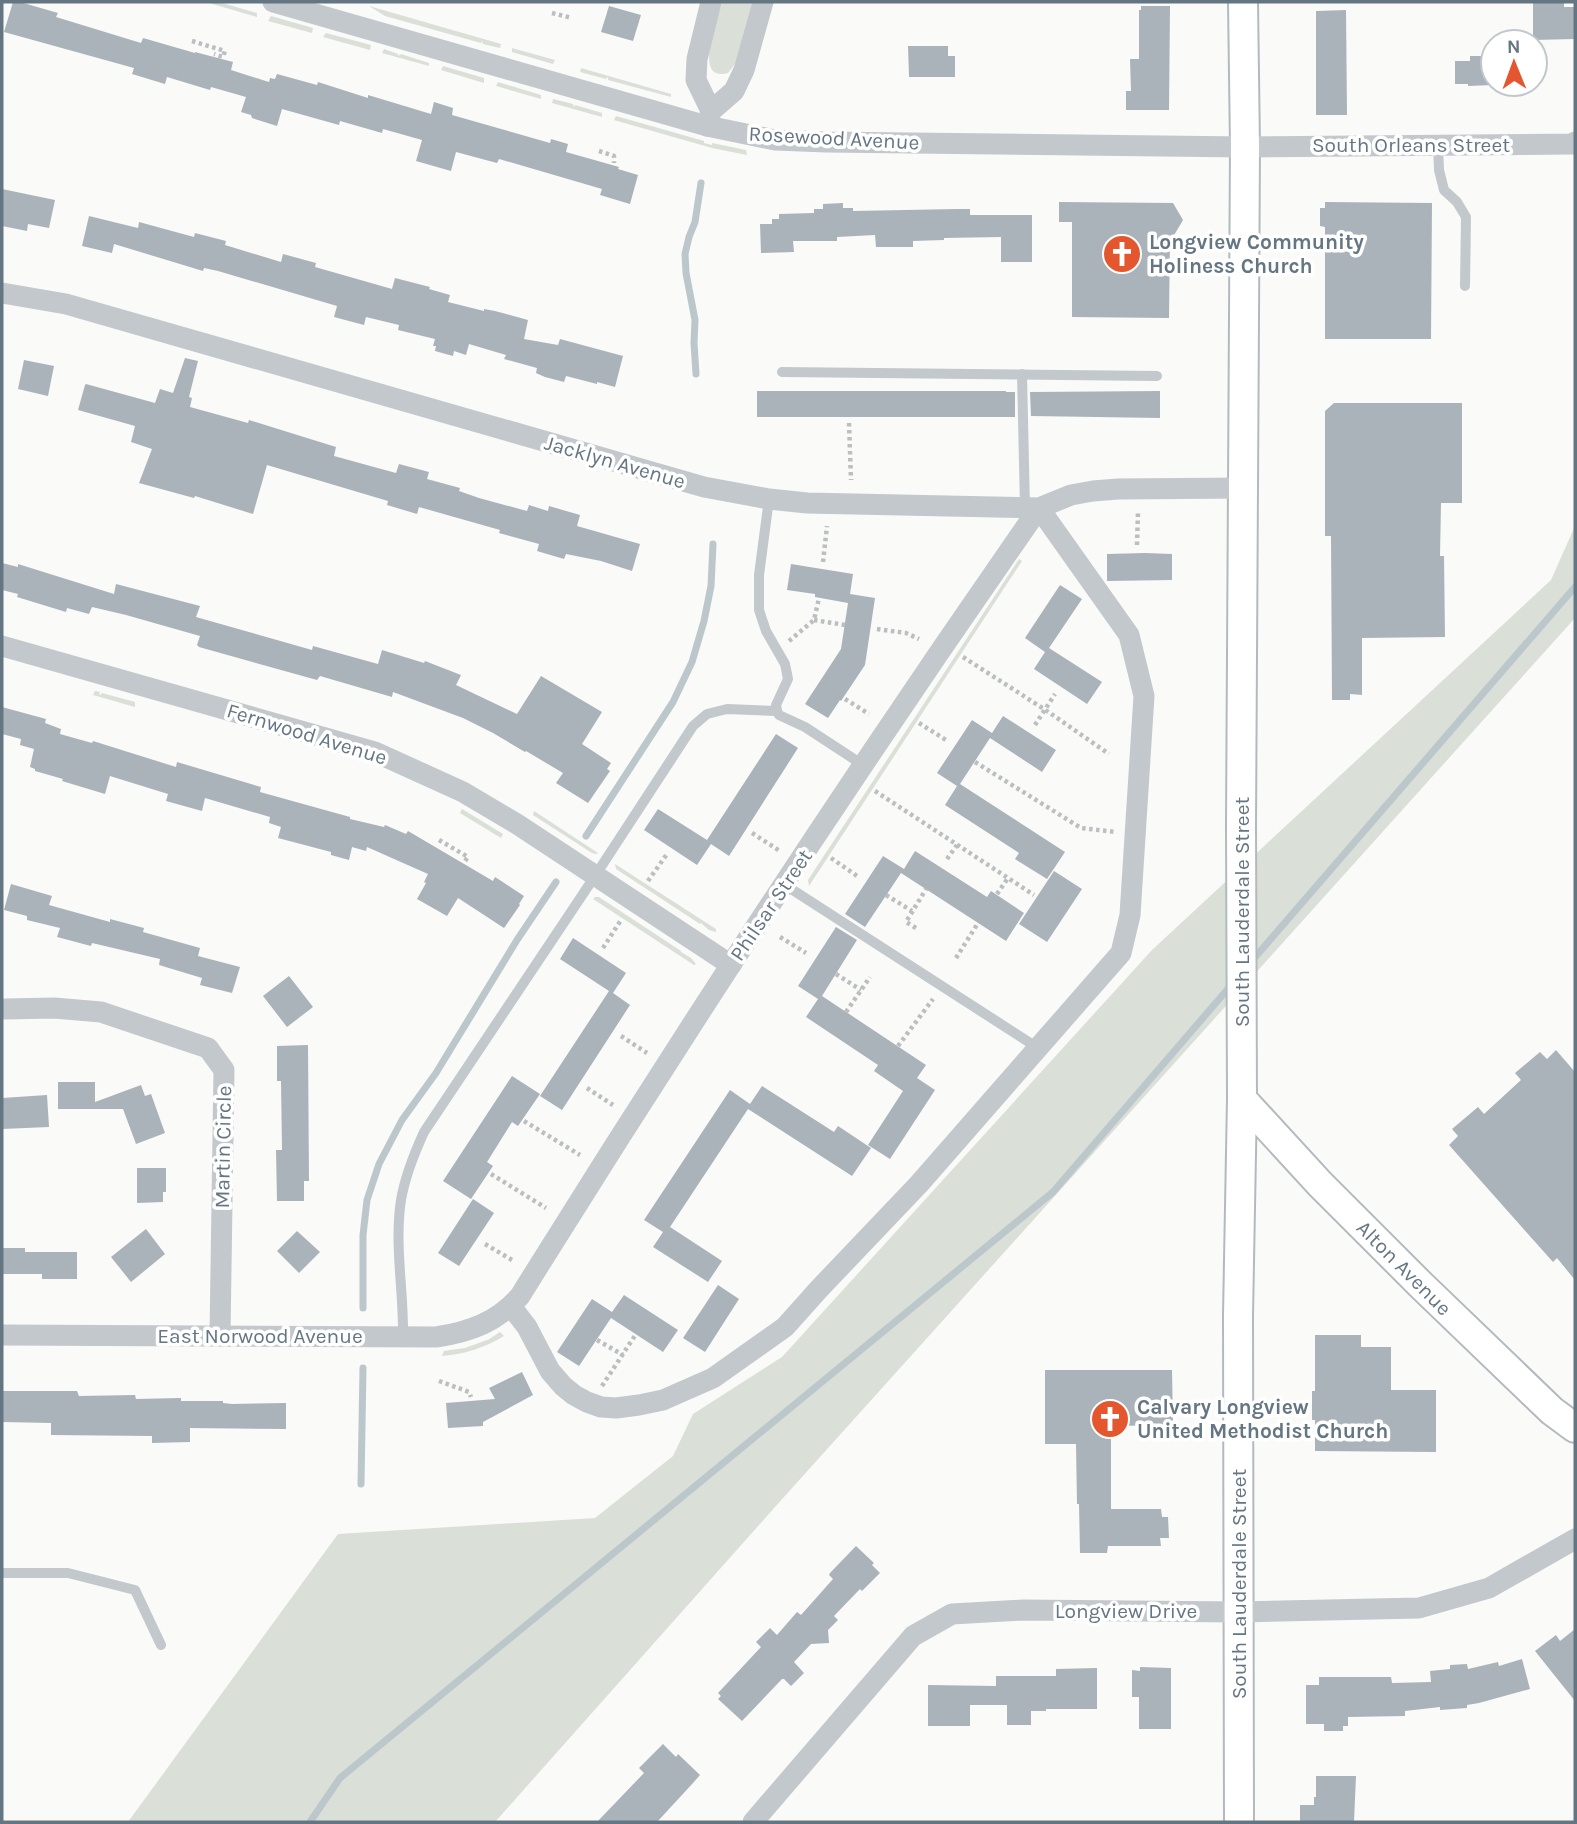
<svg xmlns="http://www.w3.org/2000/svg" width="1577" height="1824" viewBox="0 0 1577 1824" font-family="Karla,sans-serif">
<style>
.green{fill:#dadfd7}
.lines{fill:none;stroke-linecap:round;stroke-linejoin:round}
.stream{stroke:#bbc7cb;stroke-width:7}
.building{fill:#aab3b9}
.secondary-casing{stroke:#b3babf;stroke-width:32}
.path{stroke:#bbbfc2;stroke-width:4.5;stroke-dasharray:3.5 3.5;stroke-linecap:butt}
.lane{stroke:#c3c8cc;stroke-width:10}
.street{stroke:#c3c8cc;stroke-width:21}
.secondary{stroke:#fff;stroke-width:28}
.labels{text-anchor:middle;stroke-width:7;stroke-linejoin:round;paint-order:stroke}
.street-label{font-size:21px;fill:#657683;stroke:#fff}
.poi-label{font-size:21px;font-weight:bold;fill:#657683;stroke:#fff;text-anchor:start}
</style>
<rect width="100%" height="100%" fill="#fafaf8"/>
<g class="green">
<polygon points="210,2 219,2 257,13 257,17 209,3"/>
<path d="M 722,2 L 752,2 L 735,64 L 728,73 C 692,83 718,17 722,2 Z"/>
<polygon points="369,6 501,44 500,48 483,44 482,41 481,43 385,16"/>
<polygon points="271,16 313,28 312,33 268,21"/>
<polygon points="326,33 371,45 370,50 323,37"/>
<polygon points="512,48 555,60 553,64 512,52"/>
<polygon points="384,49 398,54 398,56 401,54 429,63 429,66 382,53"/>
<polygon points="443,66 484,78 484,83 441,70"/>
<polygon points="581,68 671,94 671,97 608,80 608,77 606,79 580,72"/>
<polygon points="498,82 541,95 541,99 496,86"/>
<polygon points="553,99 573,104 574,107 575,105 602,113 602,117 552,103"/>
<polygon points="616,116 704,141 704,143 712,145 712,143 746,150 747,155 712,148 614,120"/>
<polygon points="1575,526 1575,618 775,1507 495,1822 128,1822 338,1534 595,1518 673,1456 693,1414 782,1357 1152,950 1551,580"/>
<polygon points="1019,559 1022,561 809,886 808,880"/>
<polygon points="95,691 100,692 99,694 101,695 102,693 135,702 135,707 93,695"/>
<polygon points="462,809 503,834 501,838 460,813"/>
<polygon points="534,811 598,853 596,854 592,853 533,815"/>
<polygon points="615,864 716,929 716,932 709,930 701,923 700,924 616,869"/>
<polygon points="595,897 599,897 681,951 681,952 691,958 696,964 694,965 593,899"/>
<path d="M 500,1332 L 504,1336 C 484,1348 465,1354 442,1356 L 444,1351 L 465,1348 L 487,1340 L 488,1340 Z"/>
</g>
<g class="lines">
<g class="stream">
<polyline points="696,374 694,343 695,320 686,273 685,254 689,237 695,222 701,183"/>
<polyline points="586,836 673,702 692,662 704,621 711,586 713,544"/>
<polyline points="1250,963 1575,587"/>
<polyline points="363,1308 363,1235 367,1200 379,1164 402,1120 436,1073 517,940 556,882"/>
<polyline points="361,1484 363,1368"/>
<polyline points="310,1822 340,1778 1053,1192 1233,983"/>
</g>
</g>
<g class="building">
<polygon points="13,2 20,2 58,13 56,17 141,43 143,38 195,53 195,52 233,62 231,70 269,82 270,78 275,79 277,74 317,85 318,82 368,98 368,95 431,114 434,102 453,108 452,115 550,143 551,139 568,144 566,152 619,167 618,169 638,175 630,204 600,195 602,189 499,159 497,163 456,152 451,171 416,161 422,140 383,129 382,133 340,121 339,125 282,109 277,126 252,118 251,115 241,112 246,97 211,87 210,90 167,77 165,84 132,74 134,68 4,32"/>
<polygon points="1533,2 1564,2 1564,7 1575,7 1575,39 1533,40"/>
<polygon points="609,6 641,15 633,41 601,32"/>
<polygon points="1141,6 1170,6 1169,110 1126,110 1126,91 1131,91 1130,59 1139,59 1139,10 1141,10"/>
<polygon points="1346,10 1347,115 1316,115 1316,11"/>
<polygon points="908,46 948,46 948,56 955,56 955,77 909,77"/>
<polygon points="1470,56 1493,56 1493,85 1468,86 1468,84 1455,84 1455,61 1470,61"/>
<polygon points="2,189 55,200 49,228 28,224 27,231 2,226"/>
<polygon points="1059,202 1173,203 1183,220 1173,237 1170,237 1169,318 1072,317 1072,222 1059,222"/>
<polygon points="1325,202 1432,203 1431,339 1325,339 1325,227 1320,226 1320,208 1325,208"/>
<polygon points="843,203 843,208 853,208 853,211 957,209 970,209 970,215 1032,215 1032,262 1001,262 1001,237 944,238 944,240 913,241 913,247 876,247 875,235 837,237 837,241 793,241 794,252 761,253 760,224 772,224 772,219 779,219 779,214 814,213 814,209 823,209 823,204"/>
<polygon points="89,216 138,228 139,222 194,237 195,233 226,241 225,245 281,262 283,254 316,263 315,267 392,289 395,278 430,287 429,289 450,295 448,302 484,311 484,309 495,311 528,320 524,339 558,345 560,339 623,356 615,387 597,382 597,384 566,376 564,382 545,377 536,373 537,368 504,359 506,355 469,344 466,355 454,351 453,356 435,351 436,346 433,346 435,339 398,330 399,325 366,317 364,325 334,317 337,306 218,271 204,268 203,271 114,244 112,253 82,246"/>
<polygon points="185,358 198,361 189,397 192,398 190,407 248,423 249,420 336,447 334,456 374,467 396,473 399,464 429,472 427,479 460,488 459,491 479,498 527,511 529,505 548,511 549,506 580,515 577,526 640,544 632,571 601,561 566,554 564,559 537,551 539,544 499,533 500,530 419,507 417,514 387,505 388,501 267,465 253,514 195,496 194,498 139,483 152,449 131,442 135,426 78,410 85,385 86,384 155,403 160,389 173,393"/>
<polygon points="24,360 54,366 48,396 18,389"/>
<polygon points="757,391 1006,391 1006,392 1015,392 1015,417 757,417"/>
<polygon points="1160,391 1160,418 1031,416 1030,392"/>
<polygon points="1334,403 1462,403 1462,503 1441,503 1440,556 1444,556 1445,637 1362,638 1362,695 1350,694 1350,700 1332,700 1331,536 1325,536 1325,411"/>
<polygon points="1145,553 1172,554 1172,580 1107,581 1107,554"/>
<polygon points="2,563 18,567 18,564 114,594 116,584 200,606 196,617 312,650 313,646 378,664 382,650 424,663 425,661 461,675 456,685 517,714 541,676 602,712 582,744 611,763 607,769 610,771 588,803 556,783 563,773 526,751 525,752 493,733 463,718 393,692 392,697 320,676 317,680 199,647 197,645 200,636 126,615 92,607 89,614 67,608 66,612 17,597 18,594 2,590"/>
<polygon points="791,564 853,574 850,594 875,598 865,665 841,701 840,700 828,718 805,704 841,649 848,603 815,597 815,594 787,590"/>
<polygon points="1060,585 1082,599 1049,648 1102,682 1087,704 1034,669 1045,652 1025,638"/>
<polygon points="2,707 46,719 45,723 61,729 60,734 92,743 93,741 176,767 177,762 261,787 260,792 350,817 350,819 384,827 385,825 406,834 408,831 493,881 495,877 524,896 519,904 520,905 504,928 458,898 447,916 417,899 426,883 424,882 428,874 367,847 366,851 352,847 349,860 331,855 331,852 278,838 281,827 269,823 270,817 205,798 202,811 166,801 168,794 110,776 105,794 62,781 63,779 35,771 35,769 30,767 34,749 20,745 21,739 2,734"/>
<polygon points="1003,716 1056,750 1042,772 990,738 960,784 1065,852 1047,879 1015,859 1019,853 945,805 957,786 937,773 972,720 992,733"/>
<polygon points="776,734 798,748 729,856 711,844 697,865 644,830 658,809 707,840"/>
<polygon points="915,851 987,897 991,891 1024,913 1006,941 901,873 865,927 845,914 883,856 904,869"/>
<polygon points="1054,871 1082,889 1047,942 1019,924"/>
<polygon points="11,884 52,896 49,905 110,922 110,919 144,928 143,932 200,948 198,956 240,967 232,993 200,985 202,978 159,965 160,959 92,943 91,946 57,937 60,928 27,920 27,916 4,910"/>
<polygon points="836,927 857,940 822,996 926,1065 917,1078 935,1090 890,1159 868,1145 903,1091 874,1071 878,1065 806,1017 818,999 798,986"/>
<polygon points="573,938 626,973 613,993 630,1005 562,1110 540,1096 609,991 560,959"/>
<polygon points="289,976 313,1007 287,1027 263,996"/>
<polygon points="308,1045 309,1181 304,1181 304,1201 277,1201 276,1150 282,1150 281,1081 277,1081 277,1046"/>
<polygon points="1556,1050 1575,1072 1575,1280 1557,1258 1553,1262 1449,1145 1458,1136 1452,1129 1478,1107 1484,1114 1521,1080 1515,1073 1540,1052 1547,1059"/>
<polygon points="512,1076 540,1094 518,1126 512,1122 487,1162 493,1166 471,1199 443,1181"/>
<polygon points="58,1082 95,1082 95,1102 141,1085 145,1096 151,1094 165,1133 136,1144 123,1109 58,1109"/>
<polygon points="762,1086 834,1132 838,1126 871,1148 852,1176 748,1109 670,1227 722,1261 708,1282 653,1247 663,1232 644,1220 730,1090 750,1104"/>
<polygon points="47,1095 49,1127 2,1129 2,1098"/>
<polygon points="137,1168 166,1168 166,1192 163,1192 163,1202 137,1203"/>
<polygon points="473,1199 494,1213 459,1266 438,1253"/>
<polygon points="146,1229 165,1254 131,1282 111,1257"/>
<polygon points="297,1231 320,1252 299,1273 277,1251"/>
<polygon points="2,1248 25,1248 25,1252 77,1252 77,1279 42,1279 42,1274 2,1274"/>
<polygon points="718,1285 739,1299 705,1352 683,1338"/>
<polygon points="624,1295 678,1330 663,1352 611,1318 579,1366 557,1352 592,1299 612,1312"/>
<polygon points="1315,1335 1361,1335 1361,1347 1391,1347 1391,1390 1436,1390 1436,1452 1315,1451 1315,1420 1312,1420 1312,1391 1315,1391"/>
<polygon points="1045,1370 1172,1370 1173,1425 1114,1426 1115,1438 1111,1438 1111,1509 1161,1509 1162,1517 1168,1517 1169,1538 1160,1538 1161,1546 1108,1546 1107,1553 1080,1553 1079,1504 1077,1504 1076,1444 1045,1444"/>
<polygon points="522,1372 533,1395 483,1422 483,1426 448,1428 446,1403 495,1399 489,1388"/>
<polygon points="2,1391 77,1391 79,1396 135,1395 136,1399 181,1398 181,1401 223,1401 223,1403 232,1404 286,1403 286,1429 190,1428 190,1442 152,1443 152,1436 51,1435 51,1423 2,1422"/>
<polygon points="856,1546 874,1563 872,1565 880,1573 862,1591 860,1589 834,1616 838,1620 828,1630 829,1643 811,1644 794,1662 804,1673 791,1686 784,1679 782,1679 742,1721 718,1699 721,1696 718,1693 761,1647 756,1642 770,1628 777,1635 797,1612 801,1615 833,1579 829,1575 830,1573"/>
<polygon points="1575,1629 1575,1701 1535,1651 1556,1635 1560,1641"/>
<polygon points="1522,1659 1530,1689 1479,1703 1467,1705 1467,1708 1440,1710 1440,1707 1405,1711 1405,1716 1348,1717 1348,1726 1343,1726 1343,1731 1324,1731 1324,1724 1306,1724 1306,1685 1319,1685 1319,1677 1391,1677 1392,1683 1431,1682 1430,1671 1450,1669 1450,1665 1467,1664 1468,1669 1498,1662 1499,1666"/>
<polygon points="1140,1667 1171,1668 1171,1729 1139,1729 1139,1697 1132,1697 1132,1670 1140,1671"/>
<polygon points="1097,1668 1097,1709 1046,1709 1046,1711 1031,1711 1031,1725 1007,1725 1007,1705 970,1705 970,1726 928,1726 928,1685 996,1686 996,1676 1056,1676 1056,1669"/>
<polygon points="663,1744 676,1757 678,1754 700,1775 693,1783 657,1822 597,1822 644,1773 639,1768"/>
<polygon points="1316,1776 1356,1776 1354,1822 1300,1822 1300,1805 1314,1805 1314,1797 1316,1797"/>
</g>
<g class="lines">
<defs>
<g id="secondary">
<polyline points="1242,1099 1320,1184 1421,1285 1552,1411 1575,1428"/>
<polyline points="1239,1822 1238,1316 1242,1099 1241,825 1245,147 1243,2"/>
</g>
</defs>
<use href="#secondary" class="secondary-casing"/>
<g class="path">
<polyline points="552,13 572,18"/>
<polyline points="192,41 225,51 223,57 214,54"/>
<polyline points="599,151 614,156 614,163"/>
<polyline points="849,423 851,480"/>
<polyline points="1137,545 1138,512"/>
<polyline points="823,562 827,526"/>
<polyline points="814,620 845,625"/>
<polyline points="877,629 906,633 919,639"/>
<polyline points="789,641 814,620 819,598"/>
<polyline points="963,657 1044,709 1109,754"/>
<polyline points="845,699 869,714"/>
<polyline points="919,723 946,740"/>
<polyline points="1035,725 1055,694"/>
<polyline points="975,762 1081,828 1116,832"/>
<polyline points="875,791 1034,895"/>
<polyline points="752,833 780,851"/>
<polyline points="439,840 468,857 465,861"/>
<polyline points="831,858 857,876"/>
<polyline points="947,859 957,845"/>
<polyline points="648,881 667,854"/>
<polyline points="997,894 1008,878"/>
<polyline points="886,895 912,911"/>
<polyline points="916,928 906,922 926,889"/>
<polyline points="780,937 806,953"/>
<polyline points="603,948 621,920"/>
<polyline points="956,958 978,923"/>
<polyline points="836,974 861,990"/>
<polyline points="846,1012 870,977"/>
<polyline points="621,1036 647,1053"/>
<polyline points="898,1046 933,999"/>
<polyline points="587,1088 613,1105"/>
<polyline points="524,1121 580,1155"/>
<polyline points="491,1174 546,1208"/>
<polyline points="485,1244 512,1260"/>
<polyline points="597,1340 623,1355"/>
<polyline points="439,1381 469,1392 471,1397"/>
<polyline points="602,1386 636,1334"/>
</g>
<g class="lane">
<polyline points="1438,145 1439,170 1444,190 1457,202 1466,217 1465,286"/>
<polyline points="782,372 1157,376"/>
<polyline points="1022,374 1025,508"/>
<polyline points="769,499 759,575 759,610 766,631 785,664 788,679 776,705 777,711 779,715 805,727 863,765"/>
<polyline points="785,885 1038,1048"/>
<path d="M 403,1337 C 404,1292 394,1245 401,1200 C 405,1176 414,1154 424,1132 L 595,876 L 693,726 L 707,714 L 727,709 L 777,711"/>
<polyline points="2,1573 68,1573 135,1590 161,1645"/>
</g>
<g class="street">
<polyline points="273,2 707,126 775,140 826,142 1245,147 1572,144 1575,142"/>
<polyline points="711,111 696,80 697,59 711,2"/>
<polyline points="707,126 711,111 734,91 744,70 763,2"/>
<polyline points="2,293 66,304 704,487 769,499 807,503 1039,508 1071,495 1093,491 1118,489 1244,488"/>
<polyline points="2,646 375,752 463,792 517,824 731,965"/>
<polyline points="5,1009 54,1008 101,1012 208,1048 224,1070 220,1335"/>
<path d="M 2,1335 L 436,1337 C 470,1332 497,1322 520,1296 C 686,1029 859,766 1039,508 L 1129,635 L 1144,696 L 1130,915 L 1121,953 L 919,1184 L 819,1289 L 785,1327 L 713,1378 L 663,1400 L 639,1405 L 616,1408 L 601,1407 L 587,1402 L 574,1395 L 563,1386 L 550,1371 L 527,1327 L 511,1306"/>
<polyline points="753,1822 913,1636 952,1614 1023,1610 1239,1612 1419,1608 1489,1588 1575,1539"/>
</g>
<use href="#secondary" class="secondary"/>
</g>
<defs>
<symbol id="church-disc" viewBox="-11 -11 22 22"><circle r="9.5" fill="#e4572e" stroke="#fff"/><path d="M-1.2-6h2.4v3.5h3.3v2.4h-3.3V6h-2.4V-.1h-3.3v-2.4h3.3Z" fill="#fff"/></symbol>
</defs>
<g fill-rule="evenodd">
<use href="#church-disc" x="1100" y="232" width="44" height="44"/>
<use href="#church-disc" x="1088" y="1397" width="44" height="44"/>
</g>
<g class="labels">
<g class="street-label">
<text transform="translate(834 138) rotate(3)" y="7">Rosewood Avenue</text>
<text x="1411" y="152">South Orleans Street</text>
<text transform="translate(615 462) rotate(16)" y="7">Jacklyn Avenue</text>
<text transform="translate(307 734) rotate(17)" y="7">Fernwood Avenue</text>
<text transform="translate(771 905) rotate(-56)" y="7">Philsar Street</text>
<text transform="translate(1242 912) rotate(-90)" y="7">South Lauderdale Street</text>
<text transform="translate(223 1147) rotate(-89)" y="7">Martin Circle</text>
<text transform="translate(1404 1268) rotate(45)" y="7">Alton Avenue</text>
<text x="260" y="1343">East Norwood Avenue</text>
<text transform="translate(1239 1584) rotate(-90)" y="7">South Lauderdale Street</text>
<text x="1126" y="1618">Longview Drive</text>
</g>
<g class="poi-label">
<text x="1149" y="249">Longview Community<tspan x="1149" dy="24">Holiness Church</tspan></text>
<text x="1137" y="1414">Calvary Longview<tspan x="1137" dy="24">United Methodist Church</tspan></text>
</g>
</g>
<rect width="1577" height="1824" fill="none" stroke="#657683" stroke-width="7"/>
<g transform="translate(1514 63) rotate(359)"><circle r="33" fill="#ffffff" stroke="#c1c8cd" stroke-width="2"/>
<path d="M0-5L12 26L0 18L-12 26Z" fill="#e4572e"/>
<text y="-10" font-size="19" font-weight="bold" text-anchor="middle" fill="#657683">N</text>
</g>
</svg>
